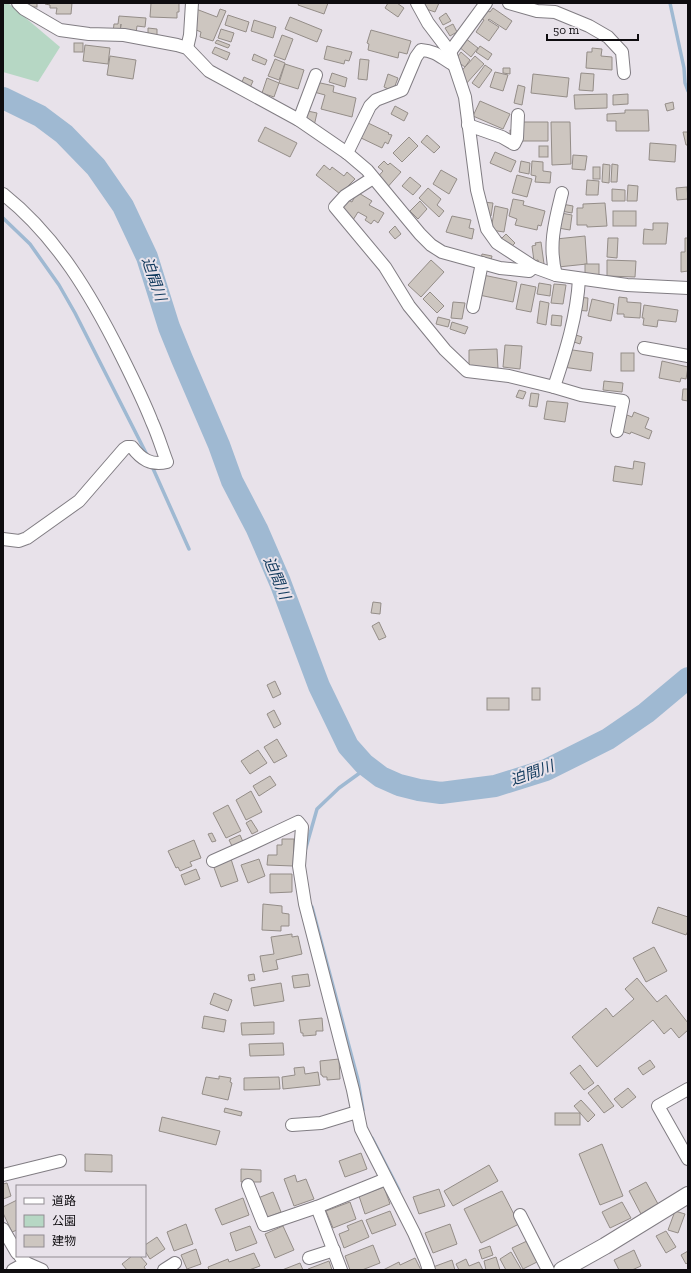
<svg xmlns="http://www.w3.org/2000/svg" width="691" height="1273" viewBox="0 0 691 1273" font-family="'Zilla Slab','Noto Sans JP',serif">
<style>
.green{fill:#b6d7c4}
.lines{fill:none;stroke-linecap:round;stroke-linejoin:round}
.stream{stroke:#9fb9d2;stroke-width:3.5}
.river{stroke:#9fb9d2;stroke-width:22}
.building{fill:#cdc6c0;stroke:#948d88}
.minor-casing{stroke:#817d83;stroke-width:14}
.tertiary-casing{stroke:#817d83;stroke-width:18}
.minor{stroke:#fff;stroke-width:12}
.tertiary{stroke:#fff;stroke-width:16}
.labels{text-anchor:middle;stroke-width:4;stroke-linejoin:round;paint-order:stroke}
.water-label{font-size:15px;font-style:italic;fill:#113a5d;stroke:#e8e2ea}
</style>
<rect width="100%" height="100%" fill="#e8e2ea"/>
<polygon class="green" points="3,3 8,3 60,47 38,82 3,72"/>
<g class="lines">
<g class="stream">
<polyline points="670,3 684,68 685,83 688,91"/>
<polyline points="3,218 30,244 59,285 75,313 148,457"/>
<polyline points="151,464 189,549"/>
<polyline points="305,851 317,809 339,788 368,767"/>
<polyline points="312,907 358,1080 363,1110"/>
<polyline points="372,1138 399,1190"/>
</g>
<polyline class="river" points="3,98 40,116 64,134 96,167 123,206 147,257 169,327 182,359 219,445 232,481 257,529 280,582 319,686 348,746 364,764 381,777 399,785 419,790 441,793 495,786 546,770 608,739 646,713 688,678"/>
</g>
<g class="building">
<rect x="29" y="3" width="8" height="4"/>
<polygon points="45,3 72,3 71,14 56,14 57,8 50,8 50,5 45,4"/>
<polygon points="151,3 179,3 179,12 177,12 177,18 150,17"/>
<polygon points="299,3 328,3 324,14 298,5"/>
<polygon points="388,3 397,3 404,8 398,17 385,8"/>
<polygon points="424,3 439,3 435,12 426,9 427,7 423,6"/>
<polygon points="493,8 512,21 506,30 489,19 488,20 499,27 489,41 476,32 484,20 479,17 485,9 490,12"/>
<polygon points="196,9 217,17 220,9 226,11 213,41 200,37 201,32 189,27"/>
<polygon points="446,13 451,21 443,25 439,18"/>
<polygon points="228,15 249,22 246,32 225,25"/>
<polygon points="119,16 146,18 145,27 137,26 136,33 120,32 121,24 120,33 113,32 114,24 118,24"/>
<polygon points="290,17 322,30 317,42 285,29"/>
<polygon points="254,20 276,27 273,38 251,31"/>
<polygon points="453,24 457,32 450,36 445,28"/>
<polygon points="148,28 157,29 157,36 148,36"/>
<polygon points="221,29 234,33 231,42 218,38"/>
<polygon points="371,30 411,41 407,54 399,52 398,58 368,50 369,44 367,43"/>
<polygon points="282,35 293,39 285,60 274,56"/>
<polygon points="465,38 478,48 471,57 458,46"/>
<polygon points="217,40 230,45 228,48 215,43"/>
<rect x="74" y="43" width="9" height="9"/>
<polygon points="85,45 110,48 108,64 83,61"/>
<polygon points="327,46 352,52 349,61 345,60 344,64 324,59"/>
<polygon points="480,46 492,54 488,60 476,52"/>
<polygon points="215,47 230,53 227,60 212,53"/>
<polygon points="592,48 602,49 601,56 612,57 612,70 586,68 587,52 592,52"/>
<polygon points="461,52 470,60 465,67 455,60"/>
<polygon points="254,54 267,60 265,65 252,60"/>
<polygon points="110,56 136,60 133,79 107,75"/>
<polygon points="475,56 484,64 465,85 456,77"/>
<polygon points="275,59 285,63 279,80 268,76"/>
<polygon points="360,59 369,60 367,80 358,79"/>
<polygon points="285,64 304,70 298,89 279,83"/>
<polygon points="485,65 492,70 479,88 472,83"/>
<polygon points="503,68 510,68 510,74 503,73"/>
<polygon points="495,72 508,75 503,91 490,87"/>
<polygon points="332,73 347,78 345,87 329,82"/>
<polygon points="581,73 594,74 593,91 579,90"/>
<polygon points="388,74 398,78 393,91 384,87"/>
<polygon points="533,74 569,78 567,97 531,93"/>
<polygon points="244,77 253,81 249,90 240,87"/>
<polygon points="267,78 279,83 274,97 262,93"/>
<polygon points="316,82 334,86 333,92 356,98 352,117 321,109 325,95 314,92"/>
<polygon points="518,85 525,87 522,105 514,103"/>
<polygon points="607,94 607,108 575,109 574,95"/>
<polygon points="628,94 628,104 613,105 613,95"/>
<polygon points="480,101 510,114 503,129 473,116"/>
<polygon points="673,102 674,109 667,111 665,104"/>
<polygon points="395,106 408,113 404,121 391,114"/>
<polygon points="303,110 317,113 314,126 300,123"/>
<polygon points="625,110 648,110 649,131 616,131 616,121 607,121 607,114 625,113"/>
<polygon points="366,122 389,133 388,134 392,135 388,144 385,142 382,148 359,137"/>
<polygon points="514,122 548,122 548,141 510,141 510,130 514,130"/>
<polygon points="551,122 570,122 571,164 552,165"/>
<polygon points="265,127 297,143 290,157 258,141"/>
<polygon points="683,132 688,132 688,145 686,145"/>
<polygon points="427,135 440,147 434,153 421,142"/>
<polygon points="409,137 418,146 402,162 393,153"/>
<polygon points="650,143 676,145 675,162 649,160"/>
<rect x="539" y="146" width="9" height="11"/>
<polygon points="495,152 516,161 511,172 490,163"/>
<polygon points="573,155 587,156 585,170 572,169"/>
<polygon points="384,161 388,165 390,163 401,172 385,190 374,181 383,171 378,167"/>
<polygon points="521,161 530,163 529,174 519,172"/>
<polygon points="532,161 543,162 543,171 551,172 550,183 535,182 536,176 531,175"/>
<polygon points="603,164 610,165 609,183 602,182"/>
<polygon points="612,164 618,165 617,182 611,182"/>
<polygon points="324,165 330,170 332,167 344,176 347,172 355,179 340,194 316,175"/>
<rect x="593" y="167" width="7" height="12"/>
<polygon points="441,170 457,179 449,194 433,184"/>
<polygon points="517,175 532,179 527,197 512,193"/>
<polygon points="410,177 421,186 413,195 402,186"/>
<polygon points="587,180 599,181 598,195 586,195"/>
<polygon points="628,185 638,186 637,201 627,201"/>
<polygon points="687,187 688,199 677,200 676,188"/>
<polygon points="428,188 441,199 437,205 444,211 439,217 419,198"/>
<polygon points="612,189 625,190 625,201 612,201"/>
<polygon points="357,192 372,201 369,205 384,213 378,223 374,220 371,224 365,220 367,217 358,212 353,220 339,212 346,199 352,202"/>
<polygon points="513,199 524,201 523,205 545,211 541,226 538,225 537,230 515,225 517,219 509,216"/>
<polygon points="420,201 427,209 418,219 410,211"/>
<polygon points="483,202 493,203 491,216 481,214"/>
<polygon points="605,203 607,226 587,227 587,225 577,225 577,208 583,208 583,204"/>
<polygon points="562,204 573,206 572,213 561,211"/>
<polygon points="495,206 508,209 504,232 491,230"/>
<rect x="613" y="211" width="23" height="15"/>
<polygon points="561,213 572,215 570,230 558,228"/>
<polygon points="452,216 471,220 469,228 474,229 472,239 446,232"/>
<polygon points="653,223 668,223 666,244 643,244 644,229 653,230"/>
<polygon points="395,226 401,234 395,239 389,232"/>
<polygon points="497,234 502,238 506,234 515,243 511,247 491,241"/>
<polygon points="585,236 587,264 558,267 556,239"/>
<polygon points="608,238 618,238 617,258 607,257"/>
<polygon points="685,238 688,238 688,271 681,272 681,252 685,252"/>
<polygon points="541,242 544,264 539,264 538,260 534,261 532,246 536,245 535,243"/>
<polygon points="482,254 492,256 490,265 480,264"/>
<polygon points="431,260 444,272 421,297 408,285"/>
<polygon points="607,260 636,261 635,277 607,276"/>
<rect x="585" y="264" width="14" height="13"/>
<polygon points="483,275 517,282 513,302 479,295"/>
<polygon points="539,283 551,285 550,296 537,294"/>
<polygon points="521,284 536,287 531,312 516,309"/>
<polygon points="554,284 566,285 563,304 551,303"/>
<polygon points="430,292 444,306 437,313 423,299"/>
<polygon points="577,297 588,298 587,311 576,310"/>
<polygon points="619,297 627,298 627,302 641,303 640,318 624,317 624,314 617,314"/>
<polygon points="592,299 614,304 611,321 588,316"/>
<polygon points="540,301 549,303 546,325 537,323"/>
<polygon points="453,302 465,303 462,319 451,318"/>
<polygon points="644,305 678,310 676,322 658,320 657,327 643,325 644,318 642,318"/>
<polygon points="552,315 562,316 561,326 551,325"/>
<polygon points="438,317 450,320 448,327 436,324"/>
<polygon points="452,322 468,327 465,334 450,329"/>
<polygon points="573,334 582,337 580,344 571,341"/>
<polygon points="505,345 522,346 520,369 503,367"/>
<polygon points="497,349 498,369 469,370 469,350"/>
<polygon points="566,349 593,353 591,371 563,367"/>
<rect x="621" y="353" width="13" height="18"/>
<polygon points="662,361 688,367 686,379 681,378 680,382 659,378"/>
<polygon points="604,381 623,383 622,392 603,390"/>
<polygon points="683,389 688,389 688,401 682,400"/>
<polygon points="519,390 526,392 523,399 516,397"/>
<polygon points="531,393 539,394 537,407 529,406"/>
<polygon points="547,401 568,403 565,422 544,419"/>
<polygon points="634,412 649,418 645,428 652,431 649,439 631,432 630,434 621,431 627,415 632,417"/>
<polygon points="634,461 645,463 642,485 613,481 615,466 633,469"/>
<polygon points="373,602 381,603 380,614 371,613"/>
<polygon points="379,622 386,637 379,640 372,626"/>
<polygon points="275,681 281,694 273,698 267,685"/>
<rect x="532" y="688" width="8" height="12"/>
<rect x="487" y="698" width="22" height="12"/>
<polygon points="274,710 281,724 274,728 267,714"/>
<polygon points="277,739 287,756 274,763 264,747"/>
<polygon points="258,750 267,763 250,774 241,761"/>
<polygon points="270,776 276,785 259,796 253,786"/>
<polygon points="251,791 262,812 246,820 236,800"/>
<polygon points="228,805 241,831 226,838 213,813"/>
<polygon points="251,820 258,831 252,834 246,823"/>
<polygon points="212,833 216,841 212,842 208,834"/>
<polygon points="240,835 244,844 234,850 229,840"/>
<polygon points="282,839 294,839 293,866 267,865 268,855 277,855 277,845 282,845"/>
<polygon points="194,840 201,858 190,862 192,866 180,871 178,867 176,868 168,851"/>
<polygon points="231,859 238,881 221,887 213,865"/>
<polygon points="259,859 265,876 248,883 241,865"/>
<polygon points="196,869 200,879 185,885 181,875"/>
<polygon points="270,874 292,874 292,892 270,893"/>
<polygon points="263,904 282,906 282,913 289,914 289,926 281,926 281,931 262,930"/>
<polygon points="658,907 688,917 688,931 686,935 652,923"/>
<polygon points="292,934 292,937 298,936 302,954 276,960 278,969 263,972 260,956 274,954 271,937"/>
<polygon points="654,947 667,971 646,982 633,958"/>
<polygon points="254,974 255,980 249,981 248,975"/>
<polygon points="308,974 310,986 294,988 292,976"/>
<polygon points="637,978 657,1002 666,995 688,1023 688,1030 679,1038 671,1028 664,1034 653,1020 597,1067 572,1037 606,1008 613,1017 634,999 625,989"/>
<polygon points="281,983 284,1001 254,1006 251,988"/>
<polygon points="214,993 232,1000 228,1011 210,1004"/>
<polygon points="204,1016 226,1020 224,1032 202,1028"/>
<polygon points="322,1018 323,1031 316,1031 316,1035 303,1036 303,1033 301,1033 299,1020"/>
<polygon points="274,1022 274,1034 242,1035 241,1023"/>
<polygon points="283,1043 284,1055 250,1056 249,1044"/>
<polygon points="339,1059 340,1079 327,1080 327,1077 323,1077 322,1075 321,1075 320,1061"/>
<polygon points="650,1060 655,1067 643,1075 638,1068"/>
<polygon points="580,1065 594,1083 584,1090 570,1073"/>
<polygon points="304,1067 305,1074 318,1072 320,1085 283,1089 282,1077 295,1075 294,1068"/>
<polygon points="219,1076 231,1078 230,1082 232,1083 228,1100 202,1094 206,1077 219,1079"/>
<polygon points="279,1077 280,1089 244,1090 244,1078"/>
<polygon points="598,1085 614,1106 604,1113 588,1093"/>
<polygon points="628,1088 636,1097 622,1108 614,1099"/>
<polygon points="581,1100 595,1115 588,1122 574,1106"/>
<polygon points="225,1108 242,1112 241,1116 224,1112"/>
<rect x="555" y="1113" width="25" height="12"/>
<polygon points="162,1117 220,1131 216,1145 159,1131"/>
<polygon points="602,1144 623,1196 600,1205 579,1154"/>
<polygon points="361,1153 367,1169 345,1177 339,1161"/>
<polygon points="85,1154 112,1155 112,1172 85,1171"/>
<polygon points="489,1165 498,1181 453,1206 444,1191"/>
<polygon points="241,1169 261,1170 261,1182 241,1182"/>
<polygon points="295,1175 297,1182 306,1179 314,1199 294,1206 284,1179"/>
<polygon points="646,1182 658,1204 641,1214 629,1191"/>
<polygon points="7,1183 11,1196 3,1199 3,1184"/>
<polygon points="384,1187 390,1204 365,1214 359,1196"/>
<polygon points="439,1189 445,1206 419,1214 413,1197"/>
<polygon points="502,1191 519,1224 481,1243 464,1209"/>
<polygon points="273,1192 281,1212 266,1218 258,1198"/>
<polygon points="243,1198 249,1215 222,1225 215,1209"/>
<polygon points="17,1200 17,1230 12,1232 3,1213 3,1207"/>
<polygon points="350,1202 356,1219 333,1228 326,1211"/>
<polygon points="622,1202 631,1218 610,1228 602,1212"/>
<polygon points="390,1211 396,1225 372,1234 366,1220"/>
<polygon points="675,1211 685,1214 678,1233 668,1230"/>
<polygon points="362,1220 369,1237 344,1248 339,1234 349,1230 347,1226"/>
<polygon points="186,1224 193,1244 174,1251 167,1232"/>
<polygon points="450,1224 457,1244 433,1253 425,1233"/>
<polygon points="250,1226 257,1243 236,1251 230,1233"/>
<polygon points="283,1226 294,1250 275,1258 265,1234"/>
<polygon points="666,1231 676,1247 666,1253 656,1236"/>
<polygon points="157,1237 165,1249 150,1259 145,1251 145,1245"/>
<polygon points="527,1241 537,1262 523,1269 512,1248"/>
<polygon points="373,1245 380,1263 362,1270 350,1270 345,1256"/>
<polygon points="490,1246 493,1255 482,1259 479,1250"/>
<polygon points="196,1249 201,1264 187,1269 181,1255"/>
<polygon points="634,1250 641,1266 632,1270 619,1270 614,1260"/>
<polygon points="688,1251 688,1262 686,1264 681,1255"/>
<polygon points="511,1252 521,1269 520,1270 506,1270 500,1259"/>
<polygon points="254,1253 260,1266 249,1270 209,1270 208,1267 228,1259 229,1262"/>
<polygon points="132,1256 140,1256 147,1264 144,1267 146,1270 127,1270 122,1264"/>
<polygon points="496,1257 500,1270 486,1270 484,1261"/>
<polygon points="415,1258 421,1270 383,1270 399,1262 400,1265"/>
<polygon points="466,1259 469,1266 479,1262 483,1270 459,1270 456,1264"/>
<polygon points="452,1260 455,1270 434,1270 433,1267"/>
<polygon points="329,1261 332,1270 308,1270 308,1269"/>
<polygon points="300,1263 303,1270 282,1270"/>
</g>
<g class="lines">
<defs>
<g id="minor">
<polyline points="18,3 24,9 60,30 89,34 124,35 177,45 187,48 209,71 299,120 347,153 367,170 420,234 431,245 442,252 500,268 529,271 534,267"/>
<polyline points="417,3 428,23 450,52 465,97 477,190 487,229 497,243 534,267 556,275 627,285 688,288"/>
<polyline points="509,3 537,11 555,12 589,26 608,37 622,52 624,73"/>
<polyline points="187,48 190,35 192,3"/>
<polyline points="450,52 486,3"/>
<polyline points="299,120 316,75"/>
<polyline points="468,125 502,137 514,144 517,138 518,115"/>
<path d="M 347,153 L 370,106 L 376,100 L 402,90 L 416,57 L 421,50 C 437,51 441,58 454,65"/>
<polyline points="373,178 345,196 335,207 385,267 409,306 445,350 467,371 509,376 554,387 581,395 623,401 617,431"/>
<path d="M 3,194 C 57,237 91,295 121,355 C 132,377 143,399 152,422 C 158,435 162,449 167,462 C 151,466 141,459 132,447 L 127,447 L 124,449 L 79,501 L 27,538 L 19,541 L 3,539"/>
<path d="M 556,275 C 548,246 555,221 562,193"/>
<polyline points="473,307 482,263"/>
<polyline points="644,348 688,356"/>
<path d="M 554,387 C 566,351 577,316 579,279"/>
<polyline points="213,861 249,845 298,822 302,827 299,866 305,904 353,1090 361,1129 414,1233 426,1261 429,1270"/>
<polyline points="688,1089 658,1106 688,1159"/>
<polyline points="292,1125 321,1123 357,1112"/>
<polyline points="3,1175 60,1161"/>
<polyline points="248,1185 264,1225 317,1207 386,1179"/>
<polyline points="317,1207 341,1270"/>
<polyline points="520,1215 548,1270"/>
<polyline points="3,1229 17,1253"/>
<polyline points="20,1256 26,1263 42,1270"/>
<polyline points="309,1258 334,1250"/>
<polyline points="13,1270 26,1263"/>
<polyline points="164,1270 175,1263"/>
</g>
<polyline id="tertiary" points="562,1270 605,1246 688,1195"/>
</defs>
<use href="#minor" class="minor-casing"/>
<use href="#tertiary" class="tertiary-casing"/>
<use href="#minor" class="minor"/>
<use href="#tertiary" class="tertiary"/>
</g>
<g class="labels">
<g class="water-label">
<text transform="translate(154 279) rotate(71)" y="5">迫間川</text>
<text transform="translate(277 578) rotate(67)" y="5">迫間川</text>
<text transform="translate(532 773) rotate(-20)" y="5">迫間川</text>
</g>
</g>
<rect width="691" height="1273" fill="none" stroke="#0e0c0f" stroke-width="8"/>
<rect x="16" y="1185" width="130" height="72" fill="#e8e2ea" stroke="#918c92"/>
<rect x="24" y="1198" width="20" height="6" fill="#ffffff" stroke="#918c92"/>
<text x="52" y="1205" font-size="12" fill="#0e0c0f">道路</text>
<rect x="24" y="1215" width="20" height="12" fill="#b6d7c4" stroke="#918c92"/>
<text x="52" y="1225" font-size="12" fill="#0e0c0f">公園</text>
<rect x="24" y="1235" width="20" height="12" fill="#cdc6c0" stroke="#918c92"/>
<text x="52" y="1245" font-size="12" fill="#0e0c0f">建物</text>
<path d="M547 34v6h91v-6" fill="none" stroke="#0e0c0f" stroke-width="2"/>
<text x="553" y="34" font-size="12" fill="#0e0c0f" stroke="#e8e2ea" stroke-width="3" paint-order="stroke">50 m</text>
</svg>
